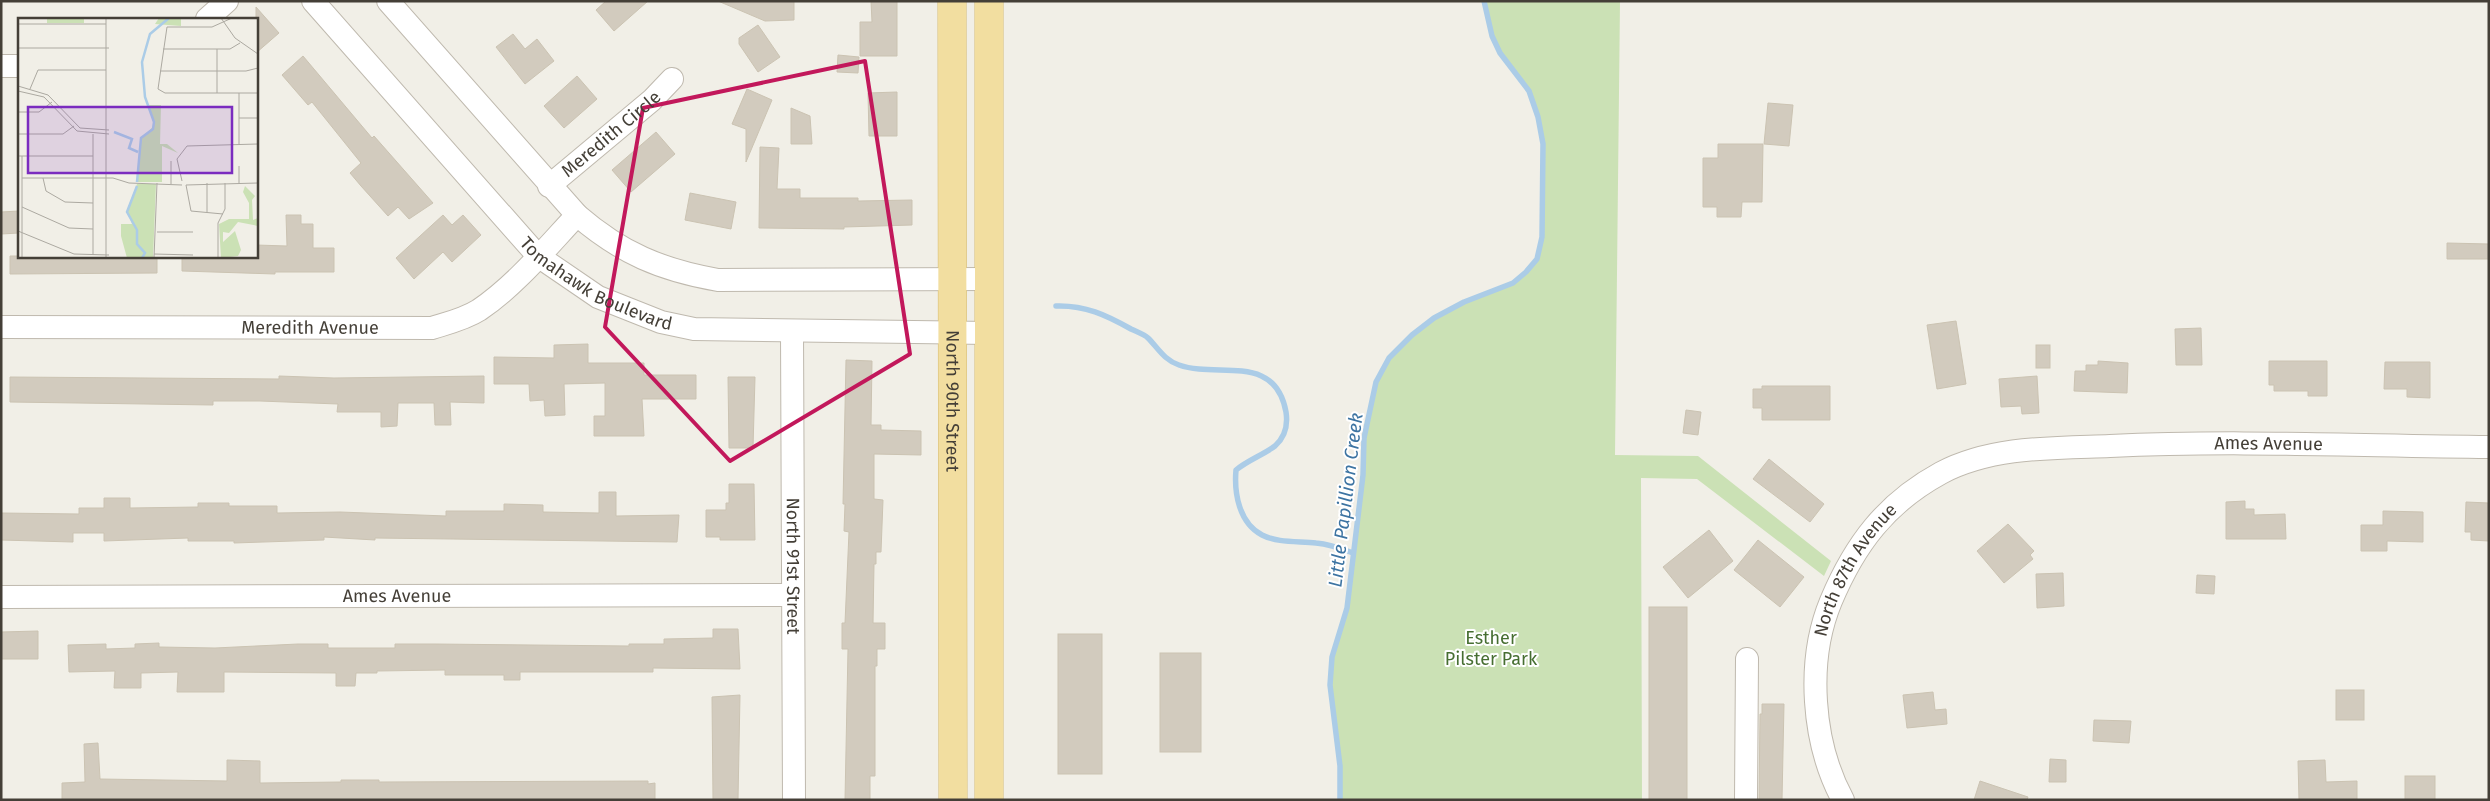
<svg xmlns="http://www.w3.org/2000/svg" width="2490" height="801" viewBox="0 0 2490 801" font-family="'Fira Sans',sans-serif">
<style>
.green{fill:#cbe1b5}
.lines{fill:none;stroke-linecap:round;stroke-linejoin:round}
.stream{stroke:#abcce7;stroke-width:5.5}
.building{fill:#d2cbbe;stroke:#cbc3b2}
.street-casing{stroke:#bfb9ae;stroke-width:24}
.primary-casing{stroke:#d5bb72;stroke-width:29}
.street{stroke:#fff;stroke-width:22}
.primary{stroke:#f2dea0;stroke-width:28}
.marked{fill:none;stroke:#c2185b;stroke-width:4;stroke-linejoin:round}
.labels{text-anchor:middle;stroke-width:4;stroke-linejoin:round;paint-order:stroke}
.street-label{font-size:18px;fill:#443f37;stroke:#fff}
.park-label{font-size:18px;fill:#466e31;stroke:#fff}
.water-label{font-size:19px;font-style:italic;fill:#3d74a2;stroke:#fff}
.inset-river{fill:none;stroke:#abcce7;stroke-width:2.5}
.inset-road{fill:none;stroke:#aca9a1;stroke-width:1}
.view{fill:#7b2cbf;fill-opacity:0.15;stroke:#7b2cbf;stroke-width:2.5}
.inset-edge{fill:none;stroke:#443f37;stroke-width:2.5}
</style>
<rect width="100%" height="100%" fill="#f1efe7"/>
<polygon class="green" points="1484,1 1620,1 1615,455 1698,456 1831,561 1824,576 1697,479 1641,478 1642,800 1340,800 1340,766 1330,685 1332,657 1347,608 1363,475 1364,438 1376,382 1389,358 1412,335 1434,318 1464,302 1513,283 1526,272 1537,259 1542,237 1543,144 1538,117 1529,91 1500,53 1492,36"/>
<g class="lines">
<g class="stream">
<path d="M 1056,306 C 1085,305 1106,315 1131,329 C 1137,332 1144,334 1148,338 C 1158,348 1164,360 1179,365 C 1218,379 1275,352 1286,412 C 1288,425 1285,437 1275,446 C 1263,455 1248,460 1236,470 C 1234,493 1239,523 1262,535 C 1277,543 1299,541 1316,543 C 1329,544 1340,548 1353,553"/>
<polyline points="1340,800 1340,766 1330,685 1332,657 1347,608 1363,475 1364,438 1376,382 1389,358 1412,335 1434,318 1464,302 1513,283 1526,272 1537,259 1542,237 1543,144 1538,117 1529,91 1500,53 1492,36 1484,1"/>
</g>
</g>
<g class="building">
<polygon points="606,1 648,1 614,31 596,10"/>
<polygon points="718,1 794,1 794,20 765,21"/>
<polygon points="871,1 897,1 897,56 860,56 860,22 872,22"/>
<polygon points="256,7 279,33 256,53"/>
<polygon points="758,25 780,57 758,72 739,44 739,38"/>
<polygon points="513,34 525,49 537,39 554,61 525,84 496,47"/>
<polygon points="838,55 859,57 858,73 837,72"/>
<polygon points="303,56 372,138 374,136 433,203 409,219 398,207 388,216 361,186 350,173 361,163 312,102 308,105 282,75"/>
<polygon points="577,76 597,99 564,128 544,106"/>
<polygon points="747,89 772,100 746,162 746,129 732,124"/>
<polygon points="897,92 897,136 869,136 868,93"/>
<polygon points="1768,103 1793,105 1789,146 1764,144"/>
<polygon points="791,108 810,116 812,144 791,144"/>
<polygon points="656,132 675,154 631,192 612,170"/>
<polygon points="1718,144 1763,144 1762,202 1742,202 1741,217 1717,217 1717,207 1703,207 1703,158 1718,158"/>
<polygon points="760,147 779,148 777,189 800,189 800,198 858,198 858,201 912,200 912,225 844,227 844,229 759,228"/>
<polygon points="690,193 736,202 731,229 685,220"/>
<polygon points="19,211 19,233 1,234 1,212"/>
<polygon points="286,215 301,215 301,224 313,224 313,248 334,248 334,272 275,272 275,274 182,271 182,256 256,256 256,245 287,246"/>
<polygon points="443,215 452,225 463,215 481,235 452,262 443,252 414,279 396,258"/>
<polygon points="2447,243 2489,244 2489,259 2447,259"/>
<polygon points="10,256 157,256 157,273 10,274"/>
<polygon points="1956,321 1966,384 1937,389 1927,325"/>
<polygon points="2201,328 2202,365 2176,365 2175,329"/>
<polygon points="588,344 588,363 644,363 644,375 696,375 696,399 642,399 644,436 594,436 594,416 605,416 605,383 564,384 565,415 545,416 544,400 530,401 529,384 494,384 494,357 554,358 554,345"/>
<rect x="2036" y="345" width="14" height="23"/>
<polygon points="846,360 872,361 871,425 881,425 881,430 921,431 921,455 874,454 874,499 883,500 881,552 876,552 876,564 874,564 873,623 885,623 885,649 877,649 877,666 875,666 875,776 870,776 870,800 845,800 848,649 842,649 842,623 845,623 849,532 844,531 845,504 843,504"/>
<polygon points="2098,361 2128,363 2127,393 2074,391 2075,371 2086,371 2086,365 2098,365"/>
<polygon points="2269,361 2327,361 2327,396 2308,396 2308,391 2274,391 2274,385 2269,385"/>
<polygon points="2385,362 2430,362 2430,398 2407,397 2407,389 2384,389"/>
<polygon points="279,376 334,378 484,376 484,403 450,402 451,425 435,425 434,403 398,403 397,426 381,427 381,412 337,412 338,404 260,401 213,401 213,405 10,402 10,377 279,379"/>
<polygon points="2037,376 2039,413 2022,414 2021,406 2001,407 1999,379"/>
<polygon points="728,377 755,377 753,448 729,448"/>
<polygon points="1762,386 1830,386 1830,420 1762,420 1762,408 1753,408 1753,389 1762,389"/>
<polygon points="1686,410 1701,412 1698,435 1683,433"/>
<polygon points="1769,459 1824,504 1810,522 1753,479"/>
<polygon points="729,484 754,484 755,540 720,540 720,537 706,537 706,510 726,510 726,503 729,503"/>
<polygon points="599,492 616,492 616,516 679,515 677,542 375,538 375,540 324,537 324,540 234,543 234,541 188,541 188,538 104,541 104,533 73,533 73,542 1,540 1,513 79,514 79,508 104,508 104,498 130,498 130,508 198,507 198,503 229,503 229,506 277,506 277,513 340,512 446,516 446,511 504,511 504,504 543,505 543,512 599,513"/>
<polygon points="2245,501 2245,509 2254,509 2254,515 2285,514 2286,539 2226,539 2226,502"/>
<polygon points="2466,502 2489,503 2489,541 2471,540 2471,532 2465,532"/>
<polygon points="2383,511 2423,512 2423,542 2387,541 2387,551 2361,551 2361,525 2383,525"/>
<polygon points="2008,524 2034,551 2030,555 2033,559 2004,583 1977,551"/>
<polygon points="1709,530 1733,561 1688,598 1663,567"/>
<polygon points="1758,540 1804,577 1780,607 1734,570"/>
<polygon points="2063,573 2064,606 2037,608 2036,574"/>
<polygon points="2197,575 2215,576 2214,594 2196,593"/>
<rect x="1649" y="607" width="38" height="193"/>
<polygon points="713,629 738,629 740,669 653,668 653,672 520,672 520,680 504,680 504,675 445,675 445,670 377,671 377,673 356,673 355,686 336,686 336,673 224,672 224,692 177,692 178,672 141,673 141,688 114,688 115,671 69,672 68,645 106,644 106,649 135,648 135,644 159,643 159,647 215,648 298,644 328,644 328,648 395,648 395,644 435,644 629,646 629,644 664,644 664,639 713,638"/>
<polygon points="38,631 38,659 1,659 1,632"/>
<rect x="1058" y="634" width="44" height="140"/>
<rect x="1160" y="653" width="41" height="99"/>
<rect x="2336" y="690" width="28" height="30"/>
<polygon points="1933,692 1935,710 1946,709 1947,724 1907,728 1903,695"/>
<polygon points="740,695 738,800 713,800 712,697"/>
<polygon points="1762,704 1784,704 1782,800 1759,800 1760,714 1762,714"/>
<polygon points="2094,720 2131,721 2129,743 2093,741"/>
<polygon points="98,743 100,779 227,781 227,760 260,761 260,783 341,782 341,780 379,780 379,782 648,781 648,784 655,783 655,800 62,800 62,783 85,782 84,744"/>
<polygon points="2050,759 2066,760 2066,782 2049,782"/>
<polygon points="2325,760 2326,782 2357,781 2357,800 2299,800 2298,761"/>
<rect x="2405" y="776" width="30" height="24"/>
<polygon points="1980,781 2028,797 2027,800 1974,800"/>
</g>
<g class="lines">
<defs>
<g id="street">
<path id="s1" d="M 313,1 L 538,256 L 598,297 L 661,322 L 694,329 L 989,333"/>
<path d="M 388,1 L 577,215 C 621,253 661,270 718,280 L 989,279"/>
<polyline points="207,19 227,1"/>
<polyline points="1,66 19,66"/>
<path id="s2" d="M 549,186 L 652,100 L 672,79"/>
<path id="s3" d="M 1,327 L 432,328 C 448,323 465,319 479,310 C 516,285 547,247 577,215"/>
<path id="s4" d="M 792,332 L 794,800"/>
<path id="s5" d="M 1,597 L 792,595"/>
<polyline points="1746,800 1747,659"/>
<path id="s6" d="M 1843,800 C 1812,743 1806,661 1831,601 C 1855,544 1886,503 1941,473 C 1992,446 2055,448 2110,446 C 2236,440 2363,446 2489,447"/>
</g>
<g id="primary">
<path id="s7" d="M 952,1 L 953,800"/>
<polyline points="989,1 989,800"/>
</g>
</defs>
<use href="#street" class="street-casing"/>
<use href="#primary" class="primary-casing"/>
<use href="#street" class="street"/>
<use href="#primary" class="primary"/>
</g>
<path class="marked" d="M 865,61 L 910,354 L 730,461 L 605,327 L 643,108 Z"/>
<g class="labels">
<g class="street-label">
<text dy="6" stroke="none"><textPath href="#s2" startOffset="81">Meredith Circle</textPath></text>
<text dy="6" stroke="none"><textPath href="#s1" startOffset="405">Tomahawk Boulevard</textPath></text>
<text dy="6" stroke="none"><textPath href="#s3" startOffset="309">Meredith Avenue</textPath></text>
<text dy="6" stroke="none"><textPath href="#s7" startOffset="400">North 90th Street</textPath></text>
<text dy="6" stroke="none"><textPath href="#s6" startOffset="709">Ames Avenue</textPath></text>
<text dy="6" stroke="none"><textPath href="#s4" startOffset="234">North 91st Street</textPath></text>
<text dy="6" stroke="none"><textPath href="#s6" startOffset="244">North 87th Avenue</textPath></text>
<text dy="6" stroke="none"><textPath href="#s5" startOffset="396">Ames Avenue</textPath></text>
</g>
<g class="park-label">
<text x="1491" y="644">Esther<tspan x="1491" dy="21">Pilster Park</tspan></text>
</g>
<g class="water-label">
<text transform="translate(1345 500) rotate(-83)" y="7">Little Papillion Creek</text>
</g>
</g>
<g transform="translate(18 18)">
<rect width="240" height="240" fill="#f1efe7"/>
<path d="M 29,0 L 66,0 L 66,5 L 29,5 ZM 141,0 L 163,0 L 163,8 L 137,6 ZM 131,87 L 143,87 L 142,126 L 149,126 L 160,135 L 144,128 L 144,164 L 119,164 L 123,120 L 136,108 ZM 119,166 L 138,166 L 135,240 L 109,240 L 103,218 L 103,206 L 114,206 L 109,192 ZM 227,168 L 237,178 L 234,182 L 235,202 L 240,200 L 240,208 L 220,204 L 211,215 L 205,214 L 205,224 L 217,213 L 223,232 L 220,238 L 203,240 L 201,206 L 211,201 L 231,201 L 231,185 L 225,174 Z" fill="#cbe1b5"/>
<path class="inset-river" d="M 96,114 L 114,121 L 111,130 L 120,134M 119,164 L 123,120 L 135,111 L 136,104 L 127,79 L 124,44 L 132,16 L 151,0M 119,168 L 109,194 L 119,212 L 119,226 L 127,235 L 124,240"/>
<path class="inset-road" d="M 88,0 L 88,240M 203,0 L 217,20 L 240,36M 214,0 L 194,9 L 149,9 L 140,71 L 147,75 L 240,75M 0,6 L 88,6M 0,30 L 91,30M 145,31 L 212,31 L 222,25M 142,53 L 228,53 L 240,50M 0,68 L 30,77 L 62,110 L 91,112M 12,71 L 20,52 L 88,52M 0,73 L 26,79 L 59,113 L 91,116M 199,75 L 199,31M 0,94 L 21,94 L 34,84M 221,100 L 240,100M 0,116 L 45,116 L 56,108M 75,116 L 75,237M 221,126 L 221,75M 0,138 L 75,138M 4,160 L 95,160 L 111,165 L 164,167M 25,160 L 28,173 L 47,184 L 75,185M 164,163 L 159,141 L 169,128 L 240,126M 189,165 L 189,194M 221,165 L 221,148M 153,166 L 153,143M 168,167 L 240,165M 168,167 L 173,193 L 205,196M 4,189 L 51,210 L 75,211M 0,213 L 56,236 L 91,237M 139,214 L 175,214M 136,236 L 175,237M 4,240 L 4,138M 136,240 L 139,165M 200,240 L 200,205 L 207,191 L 207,165"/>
<path class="view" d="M 10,89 L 214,89 L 214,155 L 10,155 Z"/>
<rect width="240" height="240" class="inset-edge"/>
</g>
<rect width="2490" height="801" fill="none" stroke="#443f37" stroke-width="5"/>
</svg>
